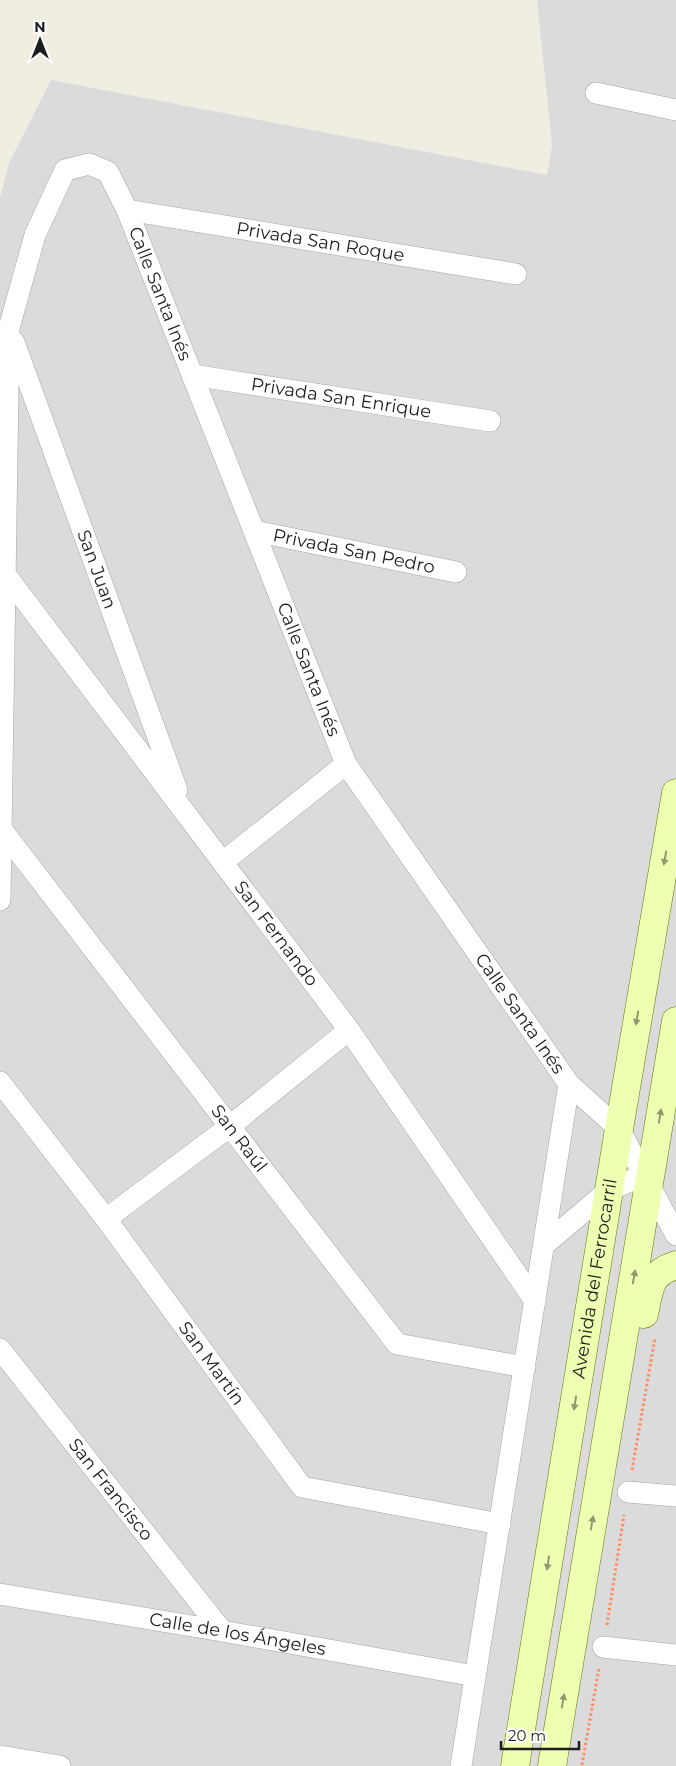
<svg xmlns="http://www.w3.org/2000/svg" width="676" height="1766" viewBox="0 0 676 1766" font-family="Montserrat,sans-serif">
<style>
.residential{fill:#dcdbdb}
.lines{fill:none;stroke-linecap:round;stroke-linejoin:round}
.street-casing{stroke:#a5a5a5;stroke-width:22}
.secondary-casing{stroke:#5a7a00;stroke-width:29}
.path{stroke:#ff8c65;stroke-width:3;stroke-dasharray:2.5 2.5;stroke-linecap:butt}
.street{stroke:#fff;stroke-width:21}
.secondary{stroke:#efffb2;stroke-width:28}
.oneway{fill:#919a6f}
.labels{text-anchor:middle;stroke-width:4;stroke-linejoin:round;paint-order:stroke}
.street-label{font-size:18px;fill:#1e1e1e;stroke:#fff}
</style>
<rect width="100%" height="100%" fill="#f0eee3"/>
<polygon class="residential" points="537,0 676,0 676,1766 0,1766 0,198 9,163 51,80 547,175 552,145"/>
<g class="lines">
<defs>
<g id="street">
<polyline points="596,93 676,110"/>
<path id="s1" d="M 127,210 L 516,274"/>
<path id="s2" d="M 14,342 L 177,790"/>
<path id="s3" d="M 192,375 L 490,421"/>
<path id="s4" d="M 254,531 L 456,572"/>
<path id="s5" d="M 6,575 L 349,1030 L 535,1301"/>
<path id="s6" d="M 2,830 L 397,1344 L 525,1367"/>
<polyline points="223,862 346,764"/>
<path id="s7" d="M 0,900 L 9,328 L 35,235 L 65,170 L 89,164 L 108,172 L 127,210 L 346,764 L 569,1084 L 619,1129 L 676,1235"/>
<path id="s8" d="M 0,1082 L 106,1219 L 302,1487 L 500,1524"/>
<polyline points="106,1219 229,1127 349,1030"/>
<polyline points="544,1245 609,1190 632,1180 649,1186"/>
<path id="s9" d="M 0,1349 L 222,1631"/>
<polyline points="628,1492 676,1496"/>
<path id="s10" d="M 0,1594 L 222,1631 L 475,1676"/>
<polyline points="603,1647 676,1655"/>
<polyline points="0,1756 60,1766"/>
<polyline points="461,1766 569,1084"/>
</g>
<g id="secondary">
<path d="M 644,1314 C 650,1288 648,1274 676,1265"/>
<path id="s11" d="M 515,1766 L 619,1129 L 676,793"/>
<polyline points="552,1766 676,1021"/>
</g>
</defs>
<use href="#street" class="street-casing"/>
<use href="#secondary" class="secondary-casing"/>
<g class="path">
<polyline points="632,1470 655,1338"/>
<polyline points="607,1625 624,1515"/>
<polyline points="582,1765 599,1668"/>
</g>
<use href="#street" class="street"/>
<use href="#secondary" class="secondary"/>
</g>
<defs><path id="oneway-solid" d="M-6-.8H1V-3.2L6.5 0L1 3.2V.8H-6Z" transform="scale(1.25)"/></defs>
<g class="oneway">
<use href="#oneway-solid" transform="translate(665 858) rotate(100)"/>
<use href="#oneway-solid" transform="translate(637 1018) rotate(100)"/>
<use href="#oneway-solid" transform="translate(660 1116) rotate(-81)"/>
<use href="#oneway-solid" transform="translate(634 1277) rotate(-80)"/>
<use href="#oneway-solid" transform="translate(575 1403) rotate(99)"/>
<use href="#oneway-solid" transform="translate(592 1523) rotate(-80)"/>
<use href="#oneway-solid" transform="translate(548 1563) rotate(99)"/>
<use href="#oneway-solid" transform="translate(563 1701) rotate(-81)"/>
</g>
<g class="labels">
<g class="street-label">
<text dy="6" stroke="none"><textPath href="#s1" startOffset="196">Privada San Roque</textPath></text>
<text dy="6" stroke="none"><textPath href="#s7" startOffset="918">Calle Santa Inés</textPath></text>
<text dy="6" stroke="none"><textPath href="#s3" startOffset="151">Privada San Enrique</textPath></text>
<text dy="6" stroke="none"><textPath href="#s4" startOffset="102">Privada San Pedro</textPath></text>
<text dy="6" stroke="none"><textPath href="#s2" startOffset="242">San Juan</textPath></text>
<text dy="6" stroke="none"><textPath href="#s7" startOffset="1322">Calle Santa Inés</textPath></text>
<text dy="6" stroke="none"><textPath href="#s5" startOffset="449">San Fernando</textPath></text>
<text dy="6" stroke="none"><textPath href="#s7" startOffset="1728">Calle Santa Inés</textPath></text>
<text dy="6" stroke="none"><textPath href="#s6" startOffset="389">San Raúl</textPath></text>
<text dy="6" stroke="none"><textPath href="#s11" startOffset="494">Avenida del Ferrocarril</textPath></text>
<text dy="6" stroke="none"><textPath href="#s8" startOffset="352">San Martín</textPath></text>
<text dy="6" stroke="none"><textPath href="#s9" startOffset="179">San Francisco</textPath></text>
<text dy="6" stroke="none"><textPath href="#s10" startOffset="241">Calle de los Ángeles</textPath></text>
</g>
</g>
<g transform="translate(40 40)" stroke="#ffffff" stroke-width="4" paint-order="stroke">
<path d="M0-4L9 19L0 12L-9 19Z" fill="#1e1e1e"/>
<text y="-8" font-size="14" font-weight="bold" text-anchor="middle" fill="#1e1e1e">N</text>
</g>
<path d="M501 1741v8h78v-8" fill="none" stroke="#1e1e1e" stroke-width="2.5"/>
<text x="508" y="1741" font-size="15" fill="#1e1e1e" stroke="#ffffff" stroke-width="4" paint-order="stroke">20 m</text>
</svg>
